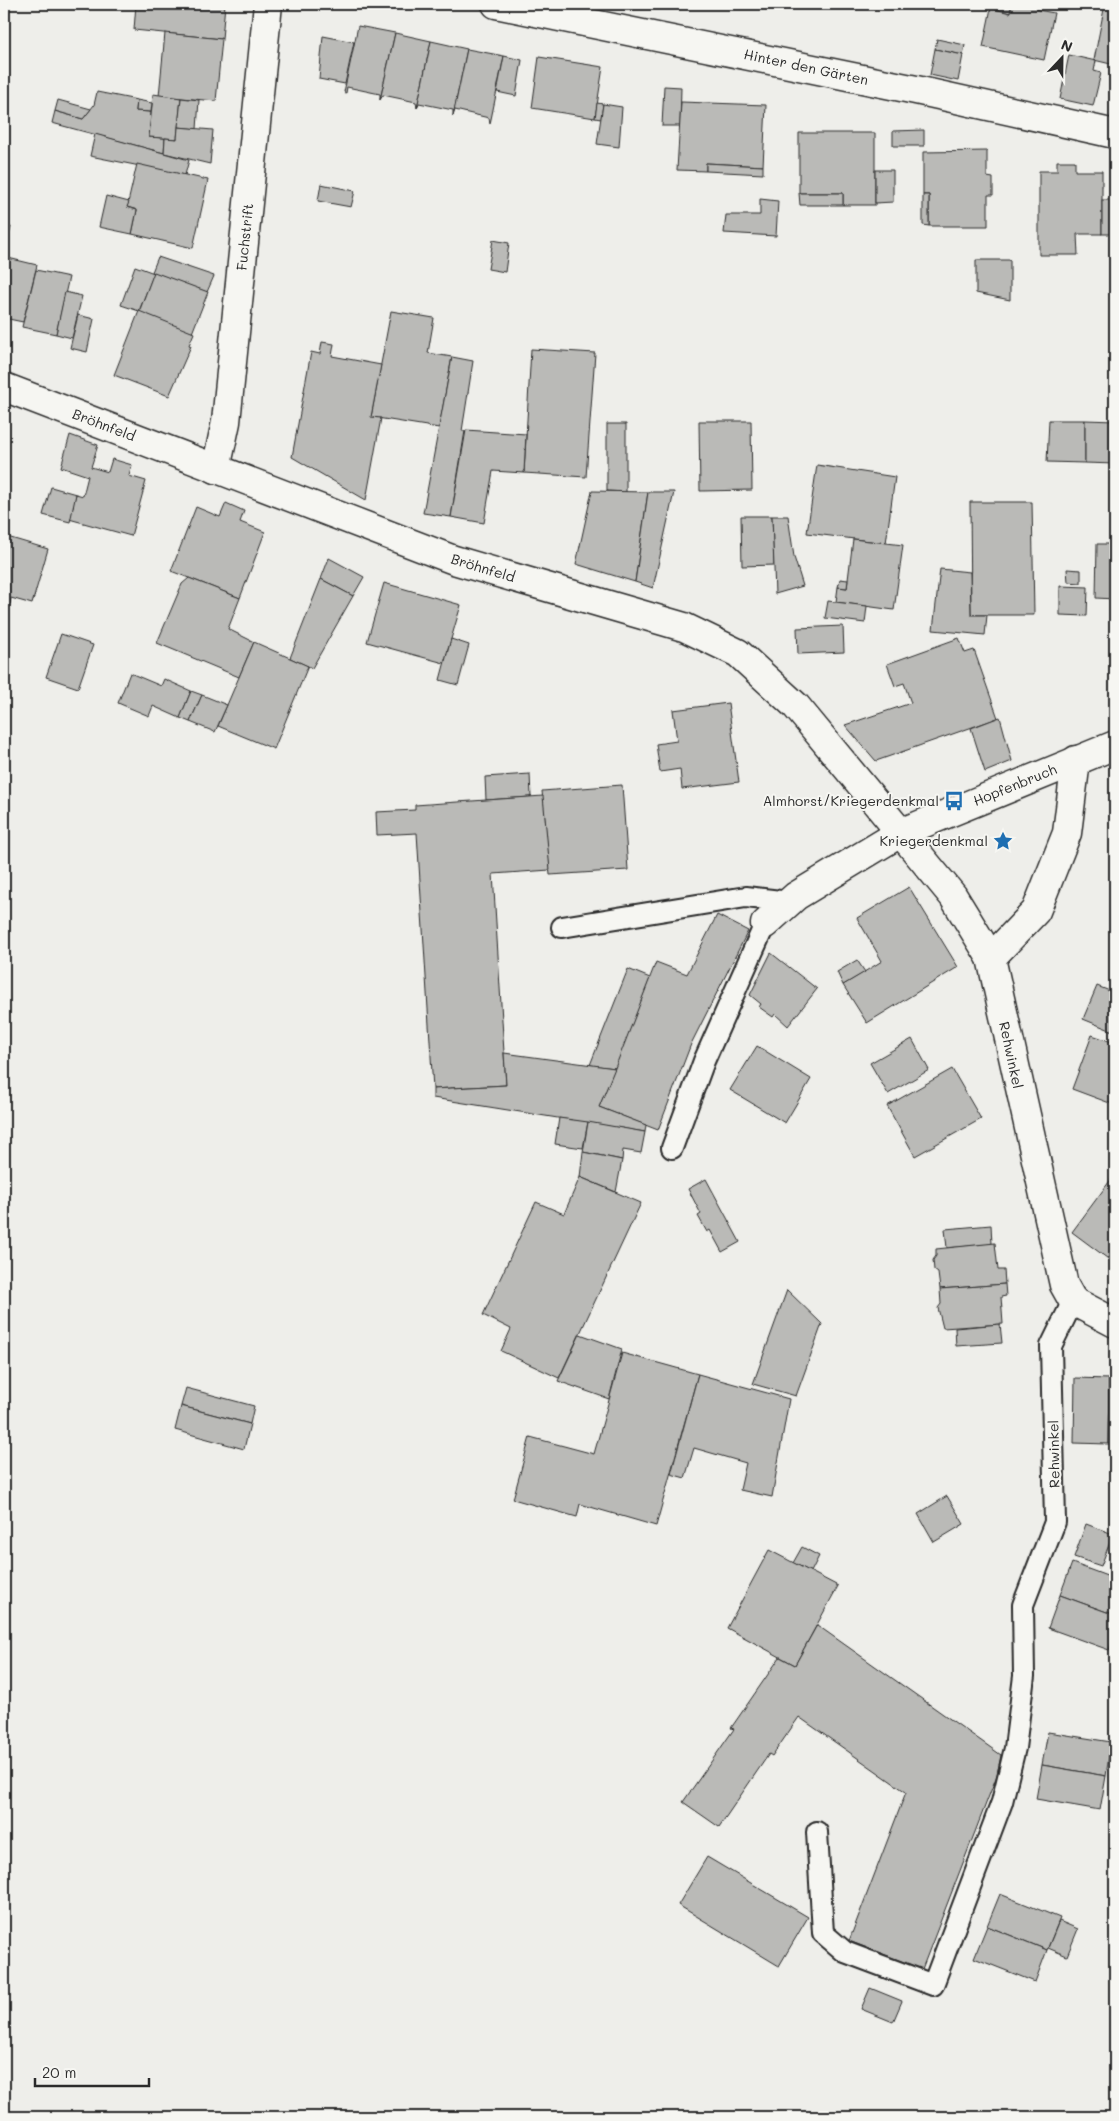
<svg xmlns="http://www.w3.org/2000/svg" width="1119" height="2121" viewBox="0 0 1119 2121" font-family="Mali,sans-serif">
<style>
.building{fill:#babab7;stroke:#2b2b2b}
.lines{fill:none;stroke-linecap:round;stroke-linejoin:round}
.service-casing{stroke:#2b2b2b;stroke-width:24}
.minor-casing{stroke:#2b2b2b;stroke-width:31}
.service{stroke:#f6f6f2;stroke-width:20}
.minor{stroke:#f6f6f2;stroke-width:28}
.labels{text-anchor:middle;stroke-width:4;stroke-linejoin:round;paint-order:stroke}
.street-label{font-size:14px;fill:#2b2b2b;stroke:#f6f6f2}
.poi-label{font-size:14px;fill:#2b2b2b;stroke:#f6f6f2;text-anchor:end}
</style>
<rect width="100%" height="100%" fill="#eeeeea"/>
<filter id="ink" filterUnits="userSpaceOnUse"><feTurbulence type="fractalNoise" baseFrequency=".02" numOctaves="2"/><feDisplacementMap in="SourceGraphic" scale="10" xChannelSelector="R" yChannelSelector="G"/><feConvolveMatrix kernelMatrix="1 2 1 2 8 2 1 2 1" color-interpolation-filters="sRGB"/></filter>
<g filter="url(#ink)">
<g class="building">
<polygon points="136,4 225,4 222,39 134,30"/>
<polygon points="992,4 1012,4 1010,13 991,8"/>
<polygon points="1012,4 1030,4 1035,5 1038,10 1054,13 1044,60 983,47 991,8 1010,13"/>
<polygon points="1105,4 1115,4 1115,65 1094,60"/>
<polygon points="358,26 395,33 380,100 380,94 347,87 346,93 344,92"/>
<polygon points="165,33 222,39 216,101 159,96"/>
<polygon points="395,33 431,41 417,108 416,102 383,95 380,100"/>
<polygon points="323,36 354,42 345,84 319,79"/>
<polygon points="937,39 965,45 963,55 935,49"/>
<polygon points="431,41 467,49 453,116 453,110 419,103 417,108"/>
<polygon points="467,49 504,56 490,124 489,118 455,110 453,116"/>
<polygon points="935,49 963,55 958,81 930,75"/>
<polygon points="1069,55 1096,61 1094,71 1101,73 1093,106 1060,99"/>
<polygon points="504,56 522,60 516,96 497,92"/>
<polygon points="539,57 603,67 595,118 532,108"/>
<polygon points="664,86 681,87 680,126 662,126"/>
<polygon points="97,92 137,100 136,111 151,112 149,137 165,138 164,153 52,123 55,111 83,119 94,105"/>
<polygon points="153,94 181,98 177,139 149,137"/>
<polygon points="181,98 199,100 197,129 178,127"/>
<polygon points="58,100 91,109 83,119 55,111"/>
<polygon points="137,100 152,103 151,112 136,111"/>
<polygon points="681,102 766,105 763,166 706,163 706,171 677,170"/>
<polygon points="597,103 603,104 601,119 595,118"/>
<polygon points="603,104 622,107 619,147 597,144"/>
<polygon points="178,127 213,130 210,164 164,153 165,138 177,139"/>
<polygon points="924,130 924,146 893,146 893,131"/>
<polygon points="799,133 875,133 875,205 843,205 843,193 799,193"/>
<polygon points="95,134 189,160 185,175 90,156"/>
<polygon points="987,151 987,177 993,178 993,195 988,195 988,226 929,226 929,195 923,195 923,152"/>
<polygon points="1057,161 1075,161 1075,171 1102,171 1102,234 1077,234 1078,255 1039,255 1039,171 1057,171"/>
<polygon points="706,163 763,166 763,174 706,171"/>
<polygon points="137,164 208,180 193,248 132,234 137,210 127,207"/>
<polygon points="875,170 893,170 893,202 875,203"/>
<polygon points="321,184 355,191 351,207 318,201"/>
<polygon points="799,193 843,193 843,205 800,205"/>
<polygon points="923,195 929,195 929,226 923,225"/>
<polygon points="106,196 129,202 127,207 137,210 132,234 99,227"/>
<polygon points="760,199 778,201 776,236 724,233 726,215 760,215"/>
<rect x="1102" y="200" width="13" height="34"/>
<polygon points="4,226 11,227 4,257"/>
<polygon points="493,240 509,243 505,272 488,269"/>
<polygon points="4,257 37,265 23,322 4,318"/>
<polygon points="158,257 214,276 207,292 152,272"/>
<polygon points="976,260 1010,260 1010,300 976,293"/>
<polygon points="135,266 154,273 139,311 121,305"/>
<polygon points="36,270 69,277 56,334 22,327"/>
<polygon points="154,272 208,292 192,333 139,312"/>
<polygon points="65,292 82,296 72,338 56,334"/>
<polygon points="139,311 194,333 189,345 191,346 169,396 114,375"/>
<polygon points="391,311 434,318 428,353 452,357 439,428 371,417"/>
<polygon points="78,315 94,319 87,352 70,348"/>
<polygon points="322,342 334,344 332,356 381,365 371,417 381,418 366,500 292,457 311,352 320,354"/>
<polygon points="531,349 595,353 586,477 524,473"/>
<polygon points="452,357 473,361 462,431 465,431 451,517 423,513"/>
<polygon points="1049,420 1085,420 1085,463 1047,462"/>
<polygon points="1085,420 1115,421 1115,464 1085,463"/>
<polygon points="699,421 751,421 752,490 700,491"/>
<polygon points="607,424 626,424 626,492 607,491"/>
<polygon points="466,430 526,434 524,473 493,471 484,523 451,517"/>
<polygon points="70,435 98,445 91,467 108,472 112,459 132,465 129,476 146,481 131,536 69,519 76,494 83,496 88,476 61,467"/>
<polygon points="817,465 895,477 886,543 807,533"/>
<polygon points="51,487 76,494 70,522 43,515"/>
<polygon points="592,491 648,492 635,582 576,564"/>
<polygon points="648,492 674,492 653,588 635,582"/>
<polygon points="970,502 1032,502 1034,615 971,615"/>
<polygon points="226,503 244,511 240,522 265,532 240,598 171,571 196,507 220,517"/>
<polygon points="741,516 772,516 774,565 742,566"/>
<polygon points="772,516 788,516 794,557 803,586 775,594"/>
<polygon points="4,536 48,549 32,604 11,598 10,604 4,602"/>
<polygon points="853,539 903,545 894,610 836,602 838,587 847,588"/>
<polygon points="1097,544 1115,544 1115,599 1096,598"/>
<polygon points="329,558 364,577 353,596 321,579"/>
<polygon points="940,569 970,572 971,615 987,615 985,635 933,630"/>
<polygon points="1067,569 1081,570 1081,583 1068,582"/>
<polygon points="189,578 240,598 228,629 254,642 239,677 157,643 182,584"/>
<polygon points="321,579 353,596 312,668 290,658"/>
<polygon points="840,579 848,580 847,588 838,587"/>
<polygon points="384,583 461,605 444,663 367,642"/>
<polygon points="1060,586 1088,587 1087,616 1060,615"/>
<polygon points="828,601 867,606 865,623 825,618"/>
<polygon points="843,626 844,652 798,654 797,628"/>
<polygon points="61,634 93,645 78,688 46,677"/>
<polygon points="959,638 965,653 974,650 998,718 876,761 845,725 911,703 904,683 895,686 887,664"/>
<polygon points="451,639 469,645 458,685 440,680"/>
<polygon points="254,642 308,666 274,749 218,726"/>
<polygon points="130,673 161,686 164,679 191,691 180,718 153,706 149,716 118,703"/>
<polygon points="191,691 202,695 190,722 180,718"/>
<polygon points="202,695 227,705 215,732 190,722"/>
<polygon points="728,703 739,782 682,789 680,769 660,772 656,744 677,741 673,710"/>
<polygon points="1000,717 1012,761 985,772 971,728"/>
<polygon points="530,774 531,797 486,800 485,777"/>
<polygon points="622,785 628,870 550,875 542,791"/>
<polygon points="543,796 550,870 493,874 506,1085 433,1089 417,833 377,835 376,812 415,810 415,805"/>
<polygon points="909,887 958,967 867,1023 843,985 882,961 857,918"/>
<polygon points="717,915 748,931 691,1044 658,1130 599,1107 656,962 687,974"/>
<polygon points="771,953 817,989 788,1026 775,1014 773,1017 759,1007 761,1004 750,995"/>
<polygon points="857,960 865,972 843,985 837,972"/>
<polygon points="628,969 650,978 615,1068 590,1065"/>
<polygon points="1097,986 1115,993 1115,1032 1083,1019"/>
<polygon points="1092,1035 1115,1043 1115,1105 1072,1089"/>
<polygon points="912,1039 929,1070 888,1094 870,1063"/>
<polygon points="757,1046 811,1079 785,1123 730,1090"/>
<polygon points="504,1053 615,1068 599,1107 646,1125 645,1132 433,1098 433,1089 506,1085"/>
<polygon points="952,1069 981,1119 915,1156 887,1106"/>
<polygon points="559,1118 588,1122 583,1148 555,1144"/>
<polygon points="588,1122 645,1132 641,1153 623,1150 622,1160 583,1152"/>
<polygon points="583,1152 622,1160 616,1192 580,1177"/>
<polygon points="1115,1174 1115,1264 1072,1232"/>
<polygon points="580,1177 641,1203 559,1378 501,1351 511,1329 483,1315 536,1202 564,1214"/>
<polygon points="706,1179 740,1242 722,1252 710,1230 707,1232 698,1216 701,1214 688,1189"/>
<polygon points="991,1225 992,1244 947,1248 945,1229"/>
<polygon points="995,1243 998,1270 1004,1270 1005,1284 940,1289 938,1273 934,1270 933,1260 936,1256 936,1249"/>
<polygon points="1005,1284 1006,1296 1001,1297 1003,1324 943,1328 938,1308 941,1304 940,1289"/>
<polygon points="787,1290 822,1324 796,1396 753,1384"/>
<polygon points="1000,1324 1002,1343 956,1346 955,1328"/>
<polygon points="580,1334 622,1349 609,1399 558,1381"/>
<polygon points="622,1353 698,1374 656,1526 580,1504 577,1517 513,1499 530,1437 594,1454"/>
<polygon points="698,1374 789,1399 772,1497 740,1490 746,1463 694,1448 685,1478 671,1474"/>
<polygon points="1075,1378 1109,1379 1108,1444 1074,1443"/>
<polygon points="1109,1379 1115,1379 1115,1444 1108,1444"/>
<polygon points="186,1388 254,1406 250,1424 181,1406"/>
<polygon points="181,1406 250,1424 244,1449 175,1430"/>
<polygon points="947,1496 964,1524 934,1542 918,1514"/>
<polygon points="1086,1524 1113,1534 1101,1566 1074,1557"/>
<polygon points="802,1547 819,1556 811,1572 793,1563"/>
<polygon points="769,1550 838,1586 795,1665 727,1628"/>
<polygon points="1072,1563 1115,1579 1115,1615 1060,1595"/>
<polygon points="1060,1595 1115,1615 1115,1633 1109,1650 1048,1628"/>
<polygon points="817,1625 1001,1755 997,1775 922,1969 849,1941 906,1792 799,1717 772,1756 769,1754 719,1827 683,1802 734,1729 731,1728 780,1657 795,1665"/>
<polygon points="1048,1732 1111,1742 1106,1776 1042,1765"/>
<polygon points="1042,1765 1106,1776 1100,1810 1036,1799"/>
<polygon points="707,1857 808,1917 779,1966 678,1905"/>
<polygon points="1000,1894 1060,1918 1047,1950 987,1926"/>
<polygon points="1059,1921 1078,1929 1067,1956 1048,1948"/>
<polygon points="987,1926 1047,1950 1035,1982 974,1958"/>
<polygon points="870,1988 902,2001 893,2022 861,2009"/>
</g>
<g class="lines">
<defs>
<g id="service">
<polyline points="562,927 746,897 789,902"/>
<polyline points="672,1148 704,1061 765,924"/>
<polyline points="817,1832 823,1933 845,1952 933,1985 1002,1802 1015,1748 1024,1676 1023,1605 1055,1522 1051,1346 1073,1301"/>
</g>
<g id="minor">
<polyline points="496,4 916,90 1115,134"/>
<polyline points="4,387 454,560 684,627 738,653 796,706 953,896 991,958 1064,1285 1073,1301 1115,1323"/>
<polyline points="216,469 226,422 268,4"/>
<polyline points="765,924 796,896 900,833 1115,745"/>
<polyline points="991,958 1036,911 1067,833 1076,760"/>
</g>
</defs>
<use href="#service" class="service-casing"/>
<use href="#minor" class="minor-casing"/>
<use href="#service" class="service"/>
<use href="#minor" class="minor"/>
</g>
</g>
<defs>
<symbol id="bus-bare" viewBox="-9 -9 18 18"><path d="M-5-6H5V4H4V6H2V4H-2V6H-4V4H-5ZM-3.5-4V0h7V-4ZM-3.5 1.2v1.5H-2V1.2ZM2 1.2v1.5H3.5V1.2Z" fill="#1f6fb2" stroke="#f6f6f2" stroke-width="2.5" paint-order="stroke"/></symbol>
<symbol id="sight-bare" viewBox="-9 -9 18 18"><path d="M0-6L1.8-2.2L6-1.7L2.9 1.2L3.7 5.4L0 3.3L-3.7 5.4L-2.9 1.2L-6-1.7L-1.8-2.2Z" fill="#1f6fb2" stroke="#f6f6f2" stroke-width="2.5" paint-order="stroke"/></symbol>
</defs>
<g fill-rule="evenodd">
<use href="#bus-bare" x="940" y="787" width="28" height="28"/>
<use href="#sight-bare" x="989" y="827" width="28" height="28"/>
</g>
<g class="labels">
<g class="street-label">
<text transform="translate(806 67) rotate(12)" y="5">Hinter den Gärten</text>
<text transform="translate(245 237) rotate(-84)" y="5">Fuchstrift</text>
<text transform="translate(104 425) rotate(21)" y="5">Bröhnfeld</text>
<text transform="translate(483 568) rotate(17)" y="5">Bröhnfeld</text>
<text transform="translate(1015 785) rotate(-22)" y="5">Hopfenbruch</text>
<text transform="translate(1011 1055) rotate(78)" y="5">Rehwinkel</text>
<text transform="translate(1054 1454) rotate(-91)" y="5">Rehwinkel</text>
</g>
<g class="poi-label">
<text x="939" y="806">Almhorst/Kriegerdenkmal</text>
<text x="988" y="846">Kriegerdenkmal</text>
</g>
</g>
<rect width="1119" height="2121" fill="none" stroke="#f6f6f2" stroke-width="20"/>
<rect x="10" y="10" width="1099" height="2101" fill="none" stroke="#2b2b2b" stroke-width="2" filter="url(#ink)"/>
<g transform="translate(1062 58) rotate(22)" stroke="#f6f6f2" stroke-width="4" paint-order="stroke">
<path d="M0-4L9 19L0 12L-9 19Z" fill="#2b2b2b"/>
<text y="-8" font-size="14" font-weight="bold" text-anchor="middle" fill="#2b2b2b">N</text>
</g>
<path d="M35 2078v8h114v-8" fill="none" stroke="#2b2b2b" stroke-width="2.5"/>
<text x="42" y="2078" font-size="15" fill="#2b2b2b" stroke="#f6f6f2" stroke-width="4" paint-order="stroke">20 m</text>
</svg>
